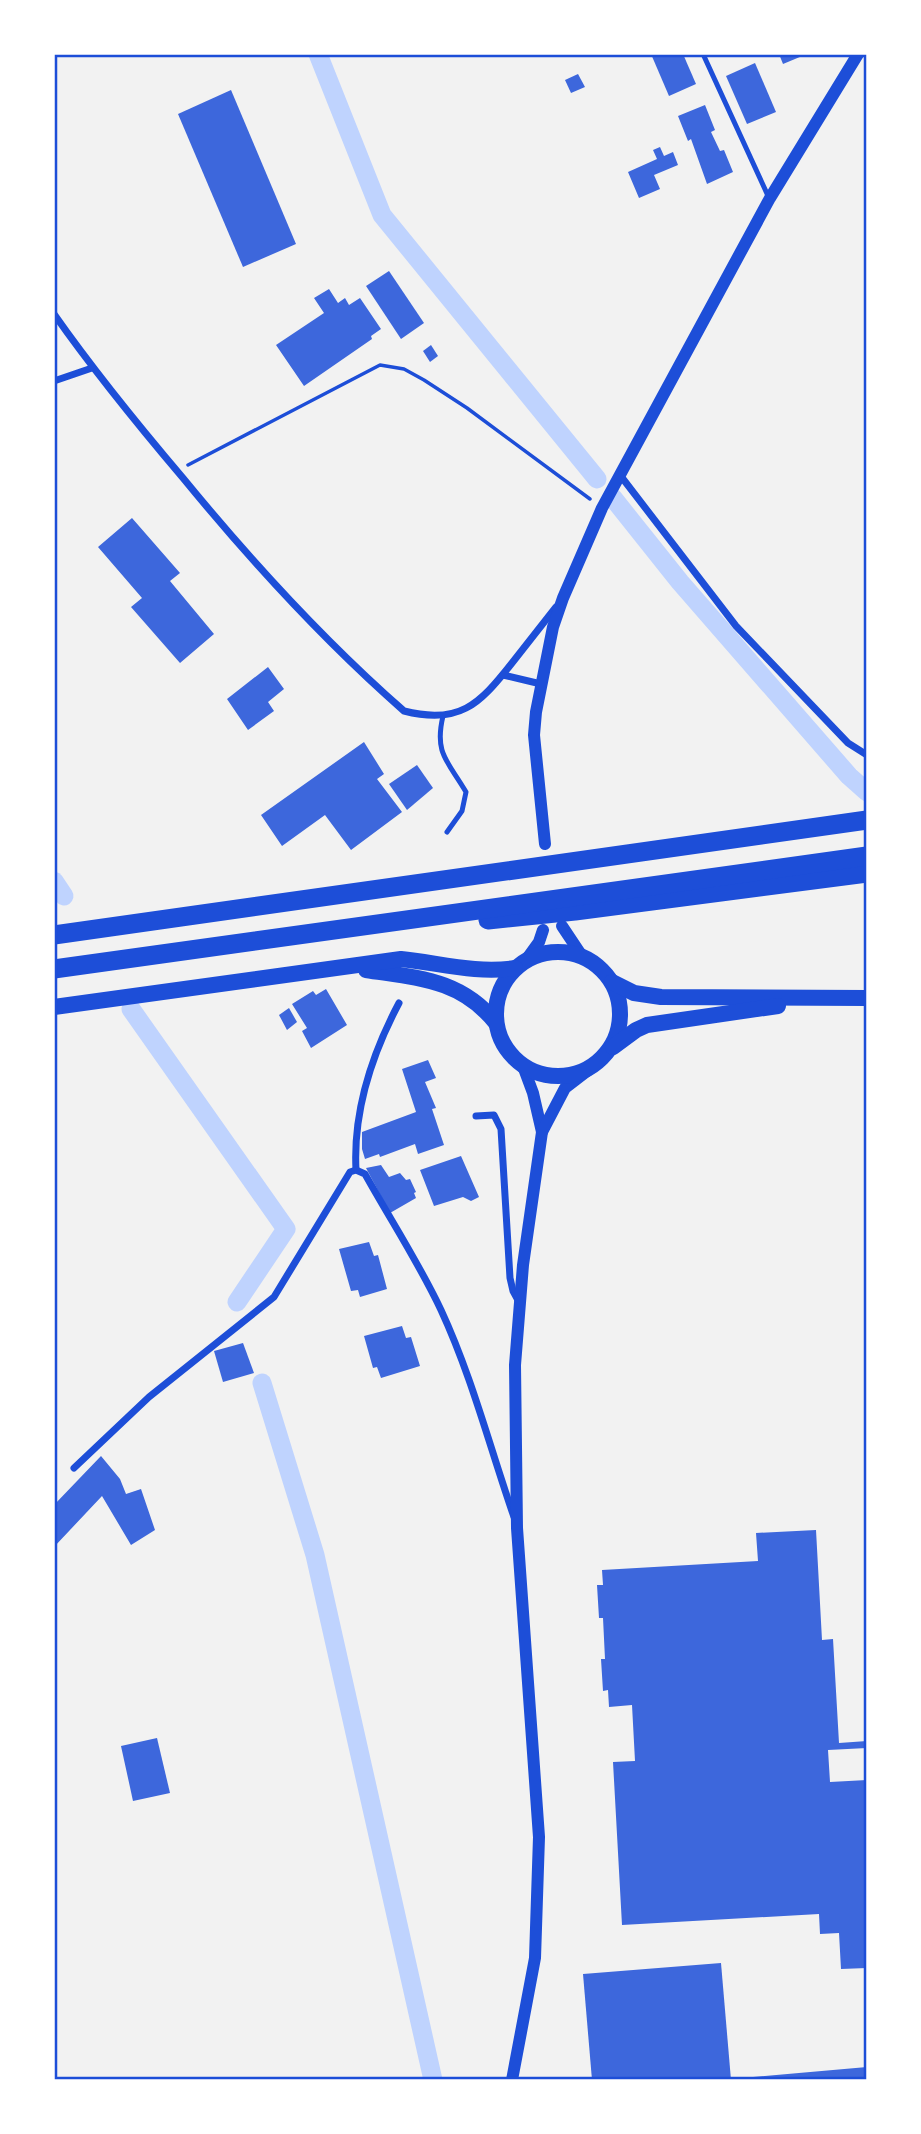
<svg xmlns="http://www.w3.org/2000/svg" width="921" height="2134" viewBox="0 0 921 2134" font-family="Figtree,sans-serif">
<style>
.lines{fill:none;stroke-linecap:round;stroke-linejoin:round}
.canal{stroke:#bfd3fe;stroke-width:19}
.building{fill:#3d67dc}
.path{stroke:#1d4ed8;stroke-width:3.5}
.service{stroke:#1d4ed8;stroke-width:5}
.minor{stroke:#1d4ed8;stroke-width:7}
.tertiary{stroke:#1d4ed8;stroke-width:12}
.primary{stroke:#1d4ed8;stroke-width:16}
.motorway{stroke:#1d4ed8;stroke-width:19}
.neatline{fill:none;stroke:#1d4ed8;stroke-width:2.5}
</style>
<rect width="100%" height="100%" fill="#f2f2f2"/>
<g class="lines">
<g class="canal">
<polyline points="318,54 382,215 597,479"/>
<polyline points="613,498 680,582 849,776 867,792"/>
<polyline points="54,881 64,896"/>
<polyline points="131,1009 286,1229 237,1302"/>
<polyline points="262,1383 315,1555 433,2080"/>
</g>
</g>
<g class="building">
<polygon points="651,54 683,54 696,84 669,96"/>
<polygon points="779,54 807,54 783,64"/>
<polygon points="755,63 776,112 747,124 726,76"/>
<polygon points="578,74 585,87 571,93 565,80"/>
<polygon points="231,90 296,244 243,267 178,114"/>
<polygon points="705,105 715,130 711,132 720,151 724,150 733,172 707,184 691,139 688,141 678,116"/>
<polygon points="660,147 664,156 673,152 678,165 654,175 660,189 639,198 628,172 657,159 653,150"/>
<polygon points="389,271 424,323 401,339 366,286"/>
<polygon points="329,289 338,303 345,298 349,305 360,298 381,329 371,336 372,339 304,386 276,345 324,313 314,298"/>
<polygon points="431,345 438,356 430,362 423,351"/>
<polygon points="132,518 180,573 170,581 214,634 180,663 131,607 142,598 98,547"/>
<polygon points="268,667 284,689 268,702 274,711 248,730 227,699"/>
<polygon points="364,742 384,774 377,779 402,812 351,850 325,815 282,846 261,815"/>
<polygon points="417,765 433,788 407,810 389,784"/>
<polygon points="326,989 347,1025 311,1048 302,1031 307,1028 292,1004 313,991 316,995"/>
<polygon points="289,1008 297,1022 287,1030 279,1015"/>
<polygon points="428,1060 436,1078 425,1082 436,1108 432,1109 444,1145 418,1154 415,1144 380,1157 379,1154 365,1159 362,1149 362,1132 416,1112 402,1069"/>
<polygon points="461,1156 479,1197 471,1201 463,1197 434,1206 420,1170"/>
<polygon points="381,1165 389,1177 400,1173 406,1180 410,1179 416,1192 414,1193 416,1198 390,1213 366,1168"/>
<polygon points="369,1242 374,1256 378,1255 387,1289 360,1297 358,1290 351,1291 339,1249"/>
<polygon points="402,1326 406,1338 411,1337 420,1366 381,1378 377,1367 373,1368 364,1336"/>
<polygon points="243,1343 254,1373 223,1382 214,1351"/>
<polygon points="101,1456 120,1479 126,1494 141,1489 155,1530 131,1545 102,1496 54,1547 54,1505"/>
<polygon points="816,1530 822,1640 833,1639 839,1743 867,1741 867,1748 828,1750 830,1782 867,1780 867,1968 841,1969 839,1933 820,1934 819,1914 622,1925 613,1762 635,1761 632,1705 609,1707 608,1690 603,1691 601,1659 605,1659 603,1618 599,1618 597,1585 603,1585 602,1570 758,1561 756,1533"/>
<polygon points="157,1738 170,1793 133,1801 121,1746"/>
<polygon points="721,1963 731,2080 592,2080 583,1974"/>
<polygon points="867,2067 867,2080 742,2080 742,2078"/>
</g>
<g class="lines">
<polyline class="path" points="188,465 380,365 404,369 424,380 467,408 590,499"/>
<g class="service">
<polyline points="703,54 769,198"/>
<path d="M 443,716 C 434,754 448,761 466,792 L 462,811 L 447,832"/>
</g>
<g class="minor">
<path d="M 54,314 C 94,371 138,425 183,478 C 251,561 323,640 404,711 C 459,725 479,705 512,663 C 527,644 541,626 556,607"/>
<polyline points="54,381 92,368"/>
<polyline points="620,475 736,626 848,743 867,755"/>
<polyline points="503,675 541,684"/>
<polyline points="476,1116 494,1115 501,1129 510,1278 513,1291 519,1302"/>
<path d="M 356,1170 C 353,1112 372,1054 399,1003"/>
<path d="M 74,1468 L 149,1397 L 274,1297 L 350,1172 L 356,1170 L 365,1174 C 390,1219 419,1263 441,1310 C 472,1377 490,1448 514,1517"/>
</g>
<g class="tertiary">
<polyline points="545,844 534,735 536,712 553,627 563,598 602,508 770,198 858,54"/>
<polyline points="562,926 582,956"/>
<polyline points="526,960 539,942 543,930"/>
<polyline points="523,1066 533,1093 542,1132"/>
<polyline points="512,2080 535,1958 539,1837 517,1528 515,1365 523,1265 542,1132 565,1088 591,1068"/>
</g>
<g class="primary">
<circle cx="558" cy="1014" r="62"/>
<path d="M 366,970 C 417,978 461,979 496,1023"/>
<polyline points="612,982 634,993 661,997 867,998"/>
<path d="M 54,1007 L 401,959 C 439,963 477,974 515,968"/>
<polyline points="613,1047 636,1030 647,1025 778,1006"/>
</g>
<g class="motorway">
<polyline points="488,920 575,911 867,873"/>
<polyline points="54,935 867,820"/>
<polyline points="54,969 867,856"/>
</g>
</g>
<rect width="921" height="2134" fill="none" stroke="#ffffff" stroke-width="112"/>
<rect x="56" y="56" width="809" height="2022" class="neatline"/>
</svg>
